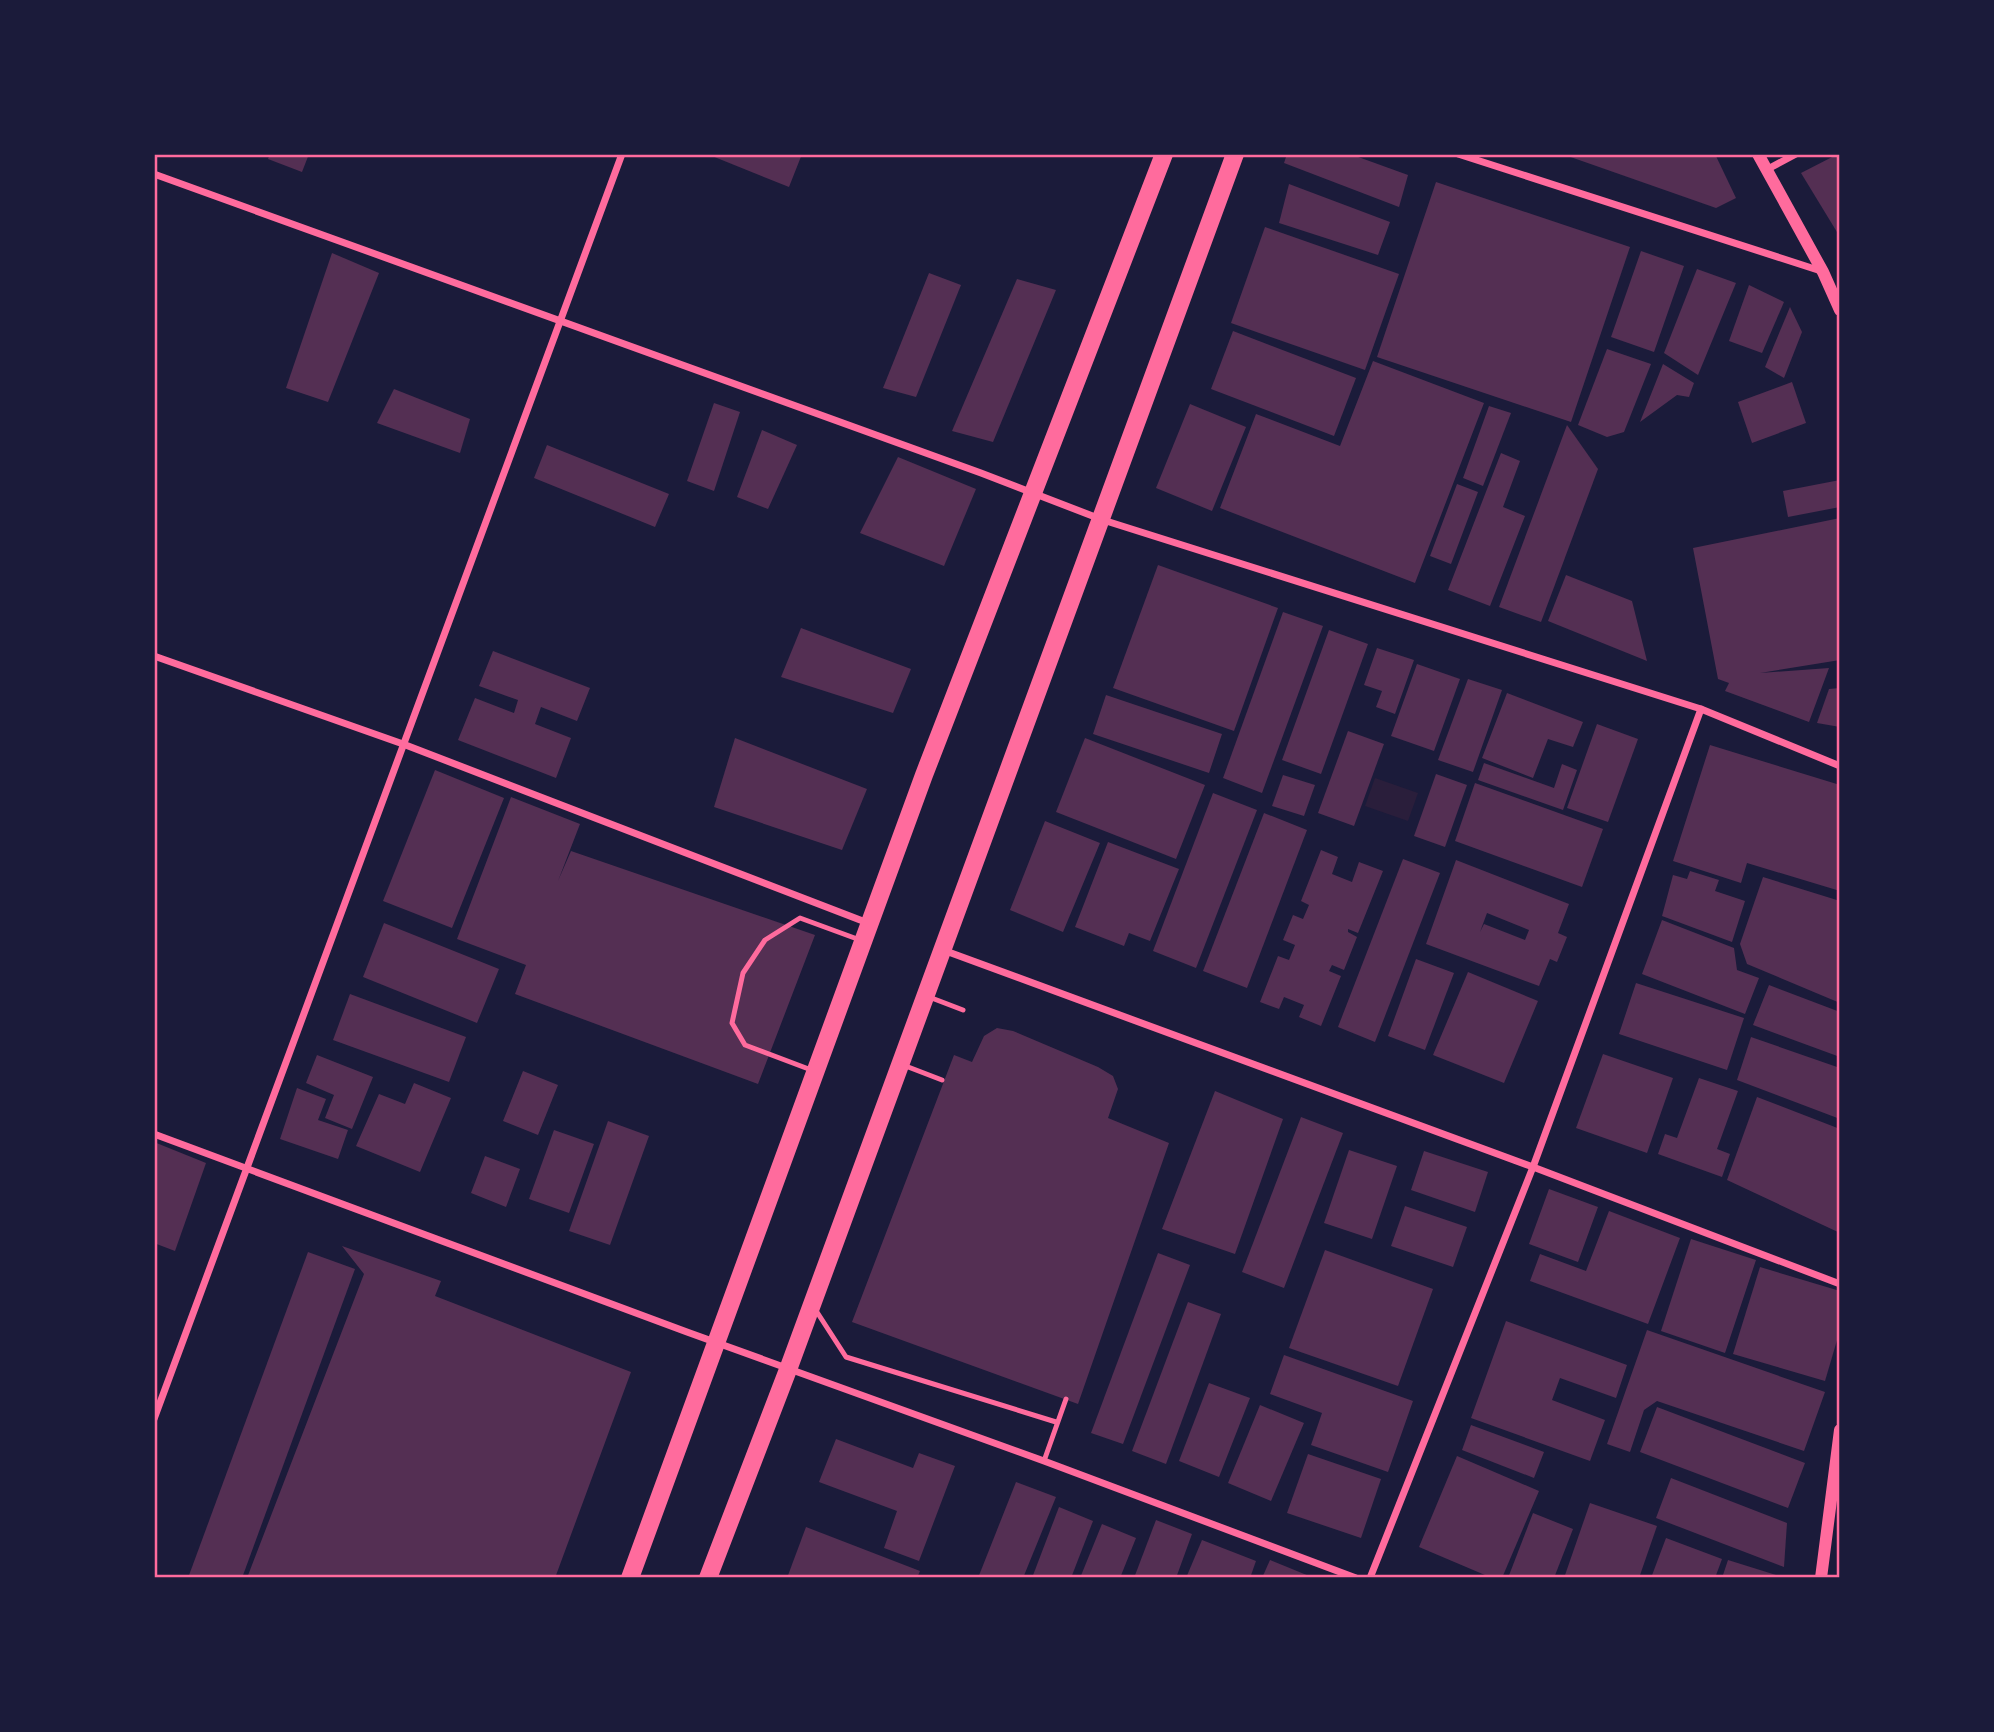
<svg xmlns="http://www.w3.org/2000/svg" width="1994" height="1732" viewBox="0 0 1994 1732" font-family="'Nunito Sans',sans-serif">
<style>
.green{fill:#2a1e3b}
.building{fill:#542f53;fill-rule:evenodd}
.lines{fill:none;stroke-linecap:round;stroke-linejoin:round}
.service{stroke:#ff6b9d;stroke-width:5}
.minor{stroke:#ff6b9d;stroke-width:7}
.tertiary{stroke:#ff6b9d;stroke-width:12}
.primary{stroke:#ff6b9d;stroke-width:18}
.neatline{fill:none;stroke:#ff6b9d;stroke-width:2.5}
</style>
<rect width="100%" height="100%" fill="#1b1b3a"/>
<polygon class="green" points="1375,778 1418,793 1408,821 1365,806"/>
<g class="building">
<polygon points="270,154 309,154 302,172 268,159"/>
<polygon points="707,154 802,154 789,187"/>
<polygon points="1287,154 1350,154 1408,175 1399,207 1284,163"/>
<polygon points="1562,154 1715,154 1736,198 1716,208"/>
<polygon points="1838,154 1840,154 1840,237 1801,173"/>
<polygon points="1436,182 1630,247 1571,422 1377,357"/>
<polygon points="1289,184 1390,222 1378,255 1279,223"/>
<polygon points="1265,227 1399,274 1365,370 1231,323"/>
<polygon points="1641,251 1684,266 1654,352 1611,337"/>
<polygon points="332,253 379,273 328,402 286,388"/>
<polygon points="1697,269 1736,283 1698,375 1664,353"/>
<polygon points="929,273 961,285 916,397 883,388"/>
<polygon points="1017,279 1056,290 993,442 952,431"/>
<polygon points="1749,285 1784,302 1762,353 1729,341"/>
<polygon points="1790,307 1802,332 1784,378 1765,367"/>
<polygon points="1233,331 1356,378 1334,436 1211,389"/>
<polygon points="1607,349 1651,364 1624,432 1607,437 1578,425"/>
<polygon points="1373,361 1484,403 1415,583 1220,508 1256,414 1340,446"/>
<polygon points="1663,364 1694,383 1689,397 1677,395 1640,422"/>
<polygon points="1792,382 1806,423 1752,443 1738,402"/>
<polygon points="394,389 470,419 460,453 377,423"/>
<polygon points="714,403 740,412 714,491 687,481"/>
<polygon points="1190,404 1246,427 1212,511 1156,488"/>
<polygon points="1489,406 1511,413 1483,486 1463,478"/>
<polygon points="1567,425 1598,469 1541,622 1499,607"/>
<polygon points="762,430 797,445 768,509 737,497"/>
<polygon points="547,445 669,494 655,527 534,478"/>
<polygon points="1501,453 1520,461 1503,507 1525,516 1490,606 1448,590"/>
<polygon points="898,457 976,489 944,566 860,533"/>
<polygon points="1840,480 1840,507 1788,517 1783,491"/>
<polygon points="1457,484 1478,492 1451,564 1430,556"/>
<polygon points="1840,518 1840,660 1760,673 1829,668 1809,722 1725,691 1729,683 1718,679 1693,548"/>
<polygon points="1158,565 1278,608 1234,731 1113,688"/>
<polygon points="1566,575 1632,601 1647,661 1548,621"/>
<polygon points="1283,612 1323,626 1262,793 1223,778"/>
<polygon points="801,628 911,669 893,713 781,677"/>
<polygon points="1329,630 1368,644 1321,774 1282,760"/>
<polygon points="1377,648 1414,660 1395,714 1376,707 1382,691 1364,685"/>
<polygon points="493,651 590,688 577,721 541,707 535,724 571,738 556,778 458,740 475,698 514,713 518,700 479,686"/>
<polygon points="1417,664 1460,679 1434,751 1391,736"/>
<polygon points="1468,679 1502,690 1473,772 1438,760"/>
<polygon points="1840,688 1840,727 1817,723 1829,689"/>
<polygon points="1507,693 1583,722 1573,747 1548,739 1533,778 1482,758"/>
<polygon points="1106,695 1222,734 1209,773 1093,734"/>
<polygon points="1597,724 1638,739 1608,822 1567,808"/>
<polygon points="1348,731 1384,744 1354,826 1318,813"/>
<polygon points="735,738 867,789 842,850 714,807"/>
<polygon points="1085,738 1205,785 1176,859 1056,812"/>
<polygon points="1710,745 1840,785 1840,891 1747,863 1741,883 1673,861"/>
<polygon points="1484,763 1554,788 1562,764 1577,770 1563,810 1478,780"/>
<polygon points="435,770 504,798 452,928 383,901"/>
<polygon points="1436,774 1467,785 1445,847 1414,836"/>
<polygon points="1283,775 1315,785 1304,816 1272,806"/>
<polygon points="1475,783 1603,829 1582,887 1455,841"/>
<polygon points="1213,793 1257,810 1196,968 1153,951"/>
<polygon points="511,797 580,824 558,881 571,851 815,935 758,1084 515,994 526,965 457,939"/>
<polygon points="1264,813 1307,830 1247,988 1203,971"/>
<polygon points="1045,821 1100,843 1063,932 1010,910"/>
<polygon points="1108,842 1179,869 1150,941 1129,933 1124,946 1075,927"/>
<polygon points="1321,850 1338,857 1332,874 1352,882 1359,862 1383,871 1358,933 1348,929 1348,932 1357,937 1344,970 1332,965 1329,971 1341,976 1321,1026 1299,1017 1304,1005 1284,997 1279,1009 1260,1002 1278,956 1289,960 1295,945 1283,940 1293,915 1303,919 1309,905 1301,901"/>
<polygon points="1403,859 1440,873 1375,1042 1338,1027"/>
<path d="M 1456,860 L 1569,904 L 1558,933 L 1567,937 L 1557,962 L 1550,959 L 1539,986 L 1426,944 ZM 1487,913 L 1529,930 L 1525,940 L 1484,924 L 1480,932 Z"/>
<polygon points="1690,871 1719,880 1715,891 1745,901 1732,942 1662,916 1673,875 1687,879"/>
<polygon points="1763,877 1840,901 1840,1003 1747,964 1740,944"/>
<polygon points="1662,920 1734,948 1737,970 1759,978 1745,1014 1642,974"/>
<polygon points="384,923 499,969 477,1023 363,977"/>
<polygon points="1416,959 1454,973 1425,1050 1388,1036"/>
<polygon points="1468,972 1538,1001 1504,1083 1433,1055"/>
<polygon points="1636,983 1744,1018 1727,1070 1619,1034"/>
<polygon points="1769,985 1840,1012 1840,1057 1753,1025"/>
<polygon points="350,994 466,1037 449,1082 333,1040"/>
<polygon points="997,1028 1013,1031 1098,1067 1113,1076 1118,1089 1108,1118 1169,1143 1078,1404 852,1322 954,1055 972,1062 984,1036"/>
<polygon points="1751,1037 1840,1068 1840,1119 1737,1080"/>
<polygon points="1603,1054 1673,1078 1647,1153 1576,1128"/>
<polygon points="317,1055 373,1077 352,1129 325,1118 334,1095 306,1083"/>
<polygon points="523,1071 558,1085 538,1135 503,1121"/>
<polygon points="1699,1078 1738,1091 1717,1149 1730,1154 1722,1177 1658,1154 1665,1134 1677,1138"/>
<polygon points="414,1083 451,1098 420,1172 356,1146 379,1094 405,1104"/>
<polygon points="297,1088 326,1099 318,1120 348,1130 338,1159 280,1139"/>
<polygon points="1215,1091 1283,1119 1235,1254 1162,1229"/>
<polygon points="1757,1097 1840,1129 1840,1233 1727,1180"/>
<polygon points="1301,1117 1343,1133 1284,1288 1242,1272"/>
<polygon points="608,1121 649,1136 610,1245 569,1231"/>
<polygon points="554,1130 594,1144 569,1213 529,1199"/>
<polygon points="154,1142 206,1163 175,1251 154,1243"/>
<polygon points="1349,1150 1397,1166 1372,1239 1324,1223"/>
<polygon points="1424,1151 1488,1172 1475,1212 1411,1190"/>
<polygon points="485,1156 520,1169 506,1207 471,1193"/>
<polygon points="1549,1189 1598,1207 1578,1262 1529,1244"/>
<polygon points="1405,1206 1467,1227 1453,1267 1391,1246"/>
<polygon points="1609,1211 1680,1238 1648,1324 1530,1281 1540,1254 1586,1271"/>
<polygon points="1691,1239 1756,1260 1725,1353 1661,1331"/>
<polygon points="342,1246 441,1281 435,1296 631,1372 555,1578 247,1578 364,1274"/>
<polygon points="1325,1250 1433,1289 1398,1386 1289,1348"/>
<polygon points="308,1252 355,1269 242,1578 188,1578"/>
<polygon points="1158,1253 1190,1265 1123,1444 1091,1433"/>
<polygon points="1760,1267 1840,1291 1840,1330 1825,1381 1733,1354"/>
<polygon points="1188,1302 1221,1314 1166,1464 1132,1451"/>
<polygon points="1506,1321 1627,1365 1616,1398 1560,1378 1552,1400 1605,1420 1590,1461 1471,1418"/>
<polygon points="1647,1330 1825,1392 1804,1451 1657,1401 1644,1410 1630,1452 1607,1444"/>
<polygon points="1284,1355 1413,1401 1388,1472 1311,1445 1322,1413 1270,1394"/>
<polygon points="1209,1383 1250,1398 1219,1477 1179,1461"/>
<polygon points="1260,1405 1304,1423 1271,1501 1228,1483"/>
<polygon points="1657,1407 1805,1463 1788,1508 1640,1452"/>
<polygon points="1471,1425 1544,1452 1534,1478 1462,1450"/>
<polygon points="836,1439 913,1468 919,1453 955,1466 919,1561 884,1548 897,1511 819,1482"/>
<polygon points="1308,1454 1381,1479 1361,1538 1287,1513"/>
<polygon points="1457,1456 1539,1491 1502,1578 1492,1578 1419,1547"/>
<polygon points="1671,1478 1787,1523 1784,1567 1656,1518"/>
<polygon points="1016,1482 1056,1497 1023,1578 978,1578"/>
<polygon points="1590,1503 1657,1526 1639,1578 1564,1578"/>
<polygon points="1059,1507 1093,1521 1071,1578 1032,1578"/>
<polygon points="1533,1513 1573,1529 1554,1578 1508,1578"/>
<polygon points="1156,1520 1192,1534 1176,1578 1134,1578"/>
<polygon points="1102,1524 1136,1538 1120,1578 1080,1578"/>
<polygon points="806,1527 920,1571 917,1578 787,1578"/>
<polygon points="1666,1538 1722,1559 1715,1578 1651,1578"/>
<polygon points="1202,1540 1256,1561 1250,1578 1186,1578"/>
<polygon points="1270,1560 1314,1578 1262,1578"/>
<polygon points="1728,1560 1782,1577 1782,1578 1722,1578"/>
</g>
<g class="lines">
<g class="service">
<polyline points="929,997 963,1010"/>
<polyline points="903,1065 942,1080"/>
<polyline points="814,1071 745,1045 732,1023 743,973 765,940 800,918 860,940"/>
<polyline points="815,1309 846,1357 1056,1422"/>
<polyline points="1044,1461 1066,1399"/>
</g>
<g class="minor">
<polyline points="1458,154 1821,271"/>
<polyline points="1766,170 1796,154"/>
<polyline points="154,174 981,473 1103,520 1701,709 1840,766"/>
<polyline points="154,656 403,744 868,923"/>
<polyline points="943,950 1533,1167 1840,1284"/>
<polyline points="154,1134 687,1332 1044,1461 1356,1578"/>
<polyline points="154,1419 622,154"/>
<polyline points="1370,1578 1533,1167 1701,709"/>
</g>
<g class="tertiary">
<polyline points="1758,154 1823,272 1840,310"/>
<polyline points="1821,1578 1840,1430"/>
</g>
<g class="primary">
<polyline points="630,1578 924,775 1164,154"/>
<polyline points="708,1578 789,1367 1235,154"/>
</g>
</g>
<rect width="1994" height="1732" fill="none" stroke="#1b1b3a" stroke-width="312"/>
<rect x="156" y="156" width="1682" height="1420" class="neatline"/>
</svg>
